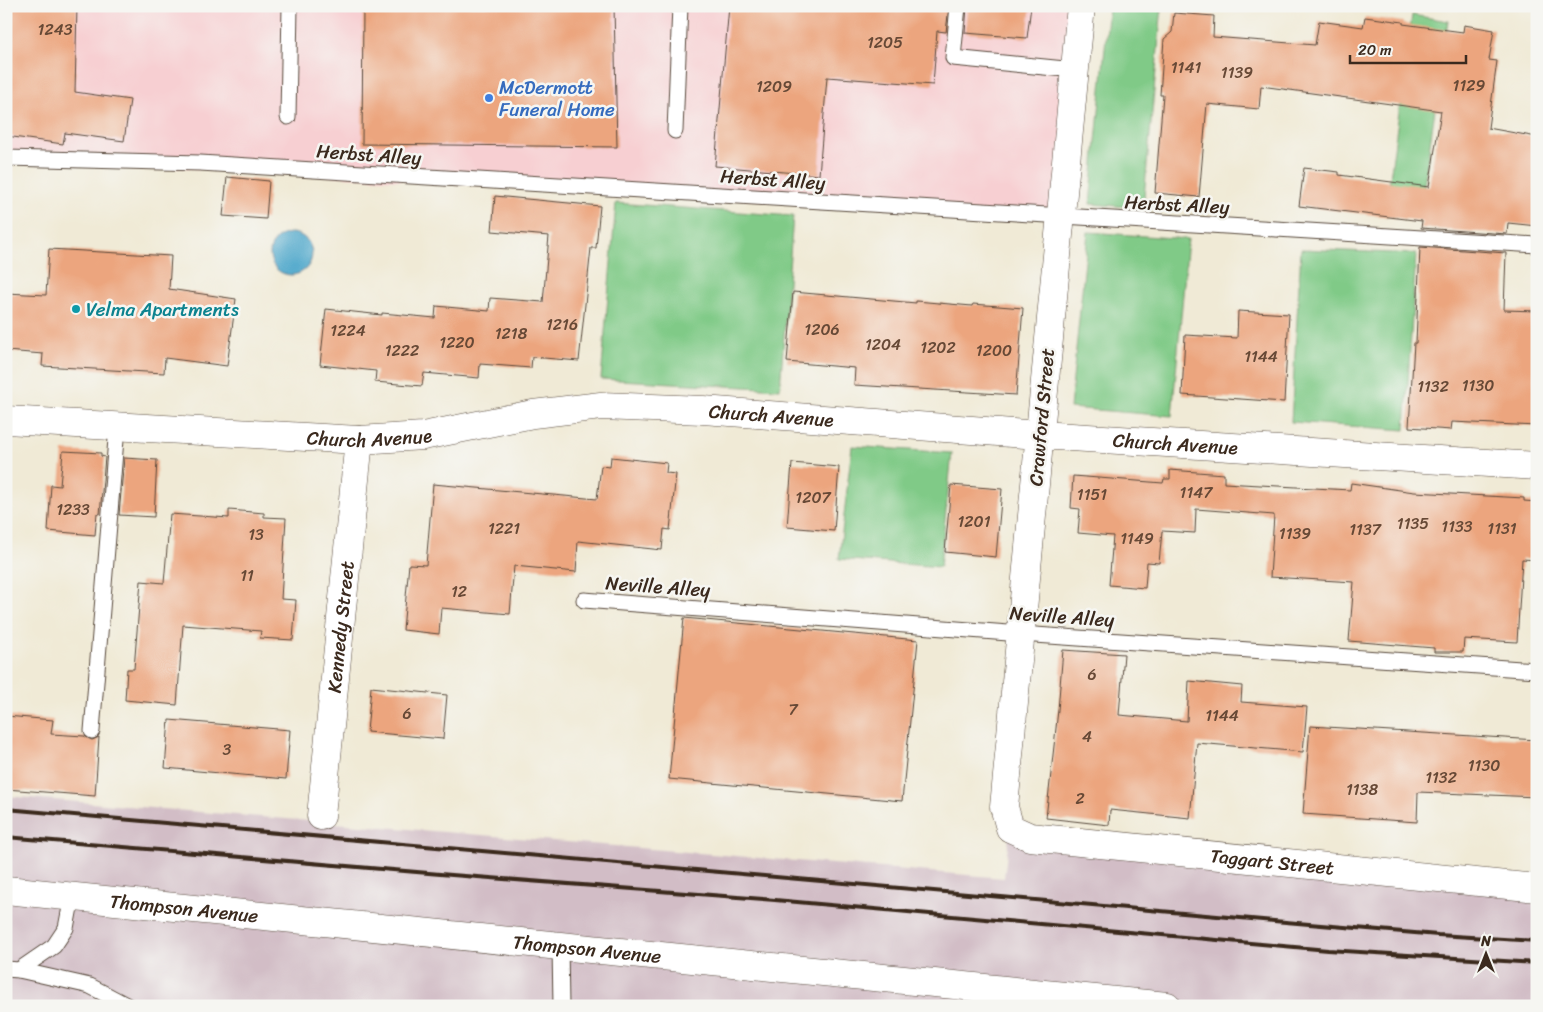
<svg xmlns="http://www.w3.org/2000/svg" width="1543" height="1012" viewBox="0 0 1543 1012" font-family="Sriracha,sans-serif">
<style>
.built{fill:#f7cfd2}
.industrial{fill:#d2bdc6}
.green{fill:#80ca87;stroke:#5e7a52}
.water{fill:#4ca6ca;stroke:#446874}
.building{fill:#eca57e}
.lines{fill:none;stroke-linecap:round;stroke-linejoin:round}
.lane-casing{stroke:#56473a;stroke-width:17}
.street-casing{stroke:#56473a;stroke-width:29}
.lane{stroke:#fff;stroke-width:15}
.street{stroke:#fff;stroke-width:28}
.rail{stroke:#3b2a1e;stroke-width:4}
.shop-dot{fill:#3f7fe0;stroke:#f6f6f2;stroke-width:2}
.culture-dot{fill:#0f9aa8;stroke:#f6f6f2;stroke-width:2}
.labels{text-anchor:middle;stroke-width:5;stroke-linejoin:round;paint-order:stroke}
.number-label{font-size:16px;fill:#674936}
.shop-label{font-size:19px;fill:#366cbe;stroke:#f6f6f2;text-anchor:start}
.street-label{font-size:19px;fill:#3b2a1e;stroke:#f6f6f2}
.culture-label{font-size:19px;fill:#0d838f;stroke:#f6f6f2;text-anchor:start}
</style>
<rect width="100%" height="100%" fill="#f6f6f2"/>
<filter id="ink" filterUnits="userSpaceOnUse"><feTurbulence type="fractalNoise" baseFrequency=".02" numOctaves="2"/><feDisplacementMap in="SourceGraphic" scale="10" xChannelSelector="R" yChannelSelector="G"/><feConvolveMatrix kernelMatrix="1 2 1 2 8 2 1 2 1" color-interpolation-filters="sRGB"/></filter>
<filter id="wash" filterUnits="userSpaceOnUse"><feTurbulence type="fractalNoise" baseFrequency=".0096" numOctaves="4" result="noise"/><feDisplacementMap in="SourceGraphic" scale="20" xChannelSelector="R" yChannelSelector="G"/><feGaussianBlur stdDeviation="1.12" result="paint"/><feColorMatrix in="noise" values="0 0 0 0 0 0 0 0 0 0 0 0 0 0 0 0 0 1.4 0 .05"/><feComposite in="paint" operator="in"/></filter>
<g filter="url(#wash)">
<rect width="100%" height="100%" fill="#f0ead6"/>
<polygon class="built" points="6,6 1081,6 1061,217 6,158"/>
<polygon class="industrial" points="6,796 1004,878 1010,828 1537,888 1537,1006 6,1006"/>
<g class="green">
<polygon points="1109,6 1162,6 1143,208 1090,204"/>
<polygon points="1412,15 1448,21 1419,219 1385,216"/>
<polygon points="616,203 793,216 780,389 601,379"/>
<polygon points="1088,232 1188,239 1172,416 1070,408"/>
<polygon points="1301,249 1416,254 1405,430 1291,422"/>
<polygon points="852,446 952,453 940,567 839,559"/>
</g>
<circle class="water" cx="291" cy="254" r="21"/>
<g id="blocks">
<g class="building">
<polygon points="6,6 77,6 75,92 130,100 124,141 65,133 63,144 6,136"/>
<polygon points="363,6 614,6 617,147 362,144"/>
<polygon points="729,6 949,6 946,32 937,31 933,85 827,77 819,175 715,166"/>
<polygon points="967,6 1031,6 1027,38 965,33"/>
<polygon points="1174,13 1214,16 1213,37 1315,45 1319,21 1363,27 1365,17 1403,22 1403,24 1463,32 1464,25 1494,30 1489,60 1497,61 1488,128 1537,137 1537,226 1508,223 1507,234 1421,228 1422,221 1299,206 1304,168 1339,172 1339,175 1429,187 1441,111 1261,86 1259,109 1207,104 1199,197 1155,193 1163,95 1160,95 1164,39 1172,32"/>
<polygon points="227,177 269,181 266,219 223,216"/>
<polygon points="495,196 600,206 596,248 591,248 579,361 532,357 531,368 480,364 479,378 424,373 422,386 375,382 376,371 320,365 326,309 382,315 382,313 435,318 436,306 489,311 490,298 543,302 549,236 492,231"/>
<polygon points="1420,247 1506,253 1504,310 1537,311 1537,426 1452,422 1451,430 1409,427 1414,343 1416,343"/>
<polygon points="49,249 171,256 169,289 236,299 227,366 165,358 164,373 42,366 43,354 6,351 6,293 46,295"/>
<polygon points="793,292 916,303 916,301 972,306 973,304 1023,308 1016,395 854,385 855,368 787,362"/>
<polygon points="1238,311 1289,314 1284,402 1182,395 1185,335 1237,338"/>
<polygon points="63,451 101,453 101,456 105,457 100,514 97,513 95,535 48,531 51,485 60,486"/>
<polygon points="611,457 667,463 666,473 676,474 670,530 664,529 662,550 578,541 576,572 514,566 510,614 441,608 439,634 403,630 409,564 426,565 433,484 597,499 601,466 610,467"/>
<polygon points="124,458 157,460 154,517 119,515"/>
<polygon points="792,463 839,467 834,531 787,527"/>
<polygon points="1170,470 1224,474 1224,483 1350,490 1351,483 1414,492 1524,498 1524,501 1537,502 1537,560 1522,559 1517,642 1464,639 1463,652 1434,652 1434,648 1349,641 1354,582 1270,577 1274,515 1196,509 1195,533 1162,531 1159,563 1147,562 1145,588 1109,585 1113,536 1078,533 1080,509 1071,508 1073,476 1163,483 1164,479 1170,479"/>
<polygon points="951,485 1002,489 996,557 945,552"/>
<polygon points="229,510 264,513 264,517 286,518 281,599 296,600 293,640 260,638 261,631 183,625 177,705 125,700 127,669 134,669 141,581 164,583 170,514 229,518"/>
<polygon points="684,618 918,640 902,801 669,779"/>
<polygon points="1063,650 1124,654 1119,715 1187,721 1189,681 1242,686 1241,702 1307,707 1303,752 1197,743 1190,818 1110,810 1109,825 1046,818 1058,710"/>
<polygon points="371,687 447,695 443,739 367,732"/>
<polygon points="6,716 53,720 51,734 84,736 92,740 99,737 95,796 6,789"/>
<polygon points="169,720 290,730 286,779 165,768"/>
<polygon points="1310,726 1537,740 1537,797 1418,792 1417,822 1303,814"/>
</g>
</g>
</g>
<g filter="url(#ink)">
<use href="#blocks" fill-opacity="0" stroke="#56473a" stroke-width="1"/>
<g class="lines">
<defs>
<g id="lane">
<polyline points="958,6 953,58 1075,70"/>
<polyline points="288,117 290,6"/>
<polyline points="675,131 680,6"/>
<polyline points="6,158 200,163 1537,245"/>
<polyline points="584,600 1021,634 1537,670"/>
<polyline points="92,731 117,427"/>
<polyline points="560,946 561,1006"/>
<polyline points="6,969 19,970 54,946 66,928 72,897"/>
<polyline points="19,970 90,986 128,1006"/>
</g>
<g id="street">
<path id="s1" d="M 1081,6 L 1004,807 L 1010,828 L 1030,837 L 1537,888"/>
<path id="s2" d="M 6,420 L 359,440 L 423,436 L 533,414 L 601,406 L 703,410 L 1039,435 L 1537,466"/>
<path id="s3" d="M 321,816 L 359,440"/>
<path id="s4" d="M 6,890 L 560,946 L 1167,1006"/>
</g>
</defs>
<use href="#lane" class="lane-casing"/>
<use href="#street" class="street-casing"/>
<use href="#lane" class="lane"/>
<use href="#street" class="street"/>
<g class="rail">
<polyline points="6,809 1274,921 1438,935 1537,941"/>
<polyline points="6,837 452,875 775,900 1328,950 1537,963"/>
</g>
</g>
</g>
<circle class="shop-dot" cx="489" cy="98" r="5"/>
<circle class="culture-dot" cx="76" cy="309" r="5"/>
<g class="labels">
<g class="number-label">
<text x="55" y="35">1243</text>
<text x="885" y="48">1205</text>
<text x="1186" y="73">1141</text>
<text x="1237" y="78">1139</text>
<text x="1469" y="91">1129</text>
<text x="774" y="92">1209</text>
<text x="562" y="330">1216</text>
<text x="822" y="335">1206</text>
<text x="348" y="336">1224</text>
<text x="511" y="339">1218</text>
<text x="457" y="348">1220</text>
<text x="883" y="350">1204</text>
<text x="938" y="353">1202</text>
<text x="402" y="356">1222</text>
<text x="994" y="356">1200</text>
<text x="1261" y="362">1144</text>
<text x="1478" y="391">1130</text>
<text x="1433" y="392">1132</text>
<text x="1196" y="498">1147</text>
<text x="1092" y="500">1151</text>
<text x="813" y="503">1207</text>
<text x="73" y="515">1233</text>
<text x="974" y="527">1201</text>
<text x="1413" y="529">1135</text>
<text x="1457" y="532">1133</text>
<text x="504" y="534">1221</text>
<text x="1502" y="534">1131</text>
<text x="1365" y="535">1137</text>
<text x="1295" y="539">1139</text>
<text x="256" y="540">13</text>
<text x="1137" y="544">1149</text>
<text x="247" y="581">11</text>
<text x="459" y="597">12</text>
<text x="1092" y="680">6</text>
<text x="793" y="715">7</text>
<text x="407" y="719">6</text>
<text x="1222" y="721">1144</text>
<text x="1087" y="742">4</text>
<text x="227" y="755">3</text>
<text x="1484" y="771">1130</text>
<text x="1441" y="783">1132</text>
<text x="1362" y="795">1138</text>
<text x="1080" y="804">2</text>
</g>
<g class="shop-label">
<text x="499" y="94">McDermott<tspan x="499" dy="22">Funeral Home</tspan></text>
</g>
<g class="street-label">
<text transform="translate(369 154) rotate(4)" y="7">Herbst Alley</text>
<text transform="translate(773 179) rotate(4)" y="7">Herbst Alley</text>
<text transform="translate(1177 204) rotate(3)" y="7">Herbst Alley</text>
<text dy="7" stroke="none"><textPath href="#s2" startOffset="769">Church Avenue</textPath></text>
<text transform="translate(1041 417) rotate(-85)" y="7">Crawford Street</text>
<text dy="7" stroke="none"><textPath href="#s2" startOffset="364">Church Avenue</textPath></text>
<text dy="7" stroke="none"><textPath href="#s2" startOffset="1174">Church Avenue</textPath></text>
<text transform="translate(658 586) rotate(4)" y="7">Neville Alley</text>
<text transform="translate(1062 616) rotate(4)" y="7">Neville Alley</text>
<text dy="7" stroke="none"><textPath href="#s3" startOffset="190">Kennedy Street</textPath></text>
<text dy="7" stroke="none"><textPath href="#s1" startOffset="1092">Taggart Street</textPath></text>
<text dy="7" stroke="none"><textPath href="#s4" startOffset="179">Thompson Avenue</textPath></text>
<text dy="7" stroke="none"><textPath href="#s4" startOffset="584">Thompson Avenue</textPath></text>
</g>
<g class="culture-label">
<text x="86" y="316">Velma Apartments</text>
</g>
</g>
<rect width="1543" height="1012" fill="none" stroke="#f6f6f2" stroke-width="25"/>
<g transform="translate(1486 954)" stroke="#f6f6f2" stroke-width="4" paint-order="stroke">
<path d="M0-4L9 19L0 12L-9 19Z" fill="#3b2a1e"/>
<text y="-8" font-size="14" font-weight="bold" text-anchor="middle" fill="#3b2a1e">N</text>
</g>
<path d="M1350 55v8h116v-8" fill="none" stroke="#3b2a1e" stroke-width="2.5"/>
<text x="1358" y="55" font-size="15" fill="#3b2a1e" stroke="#f6f6f2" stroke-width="4" paint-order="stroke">20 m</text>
</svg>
